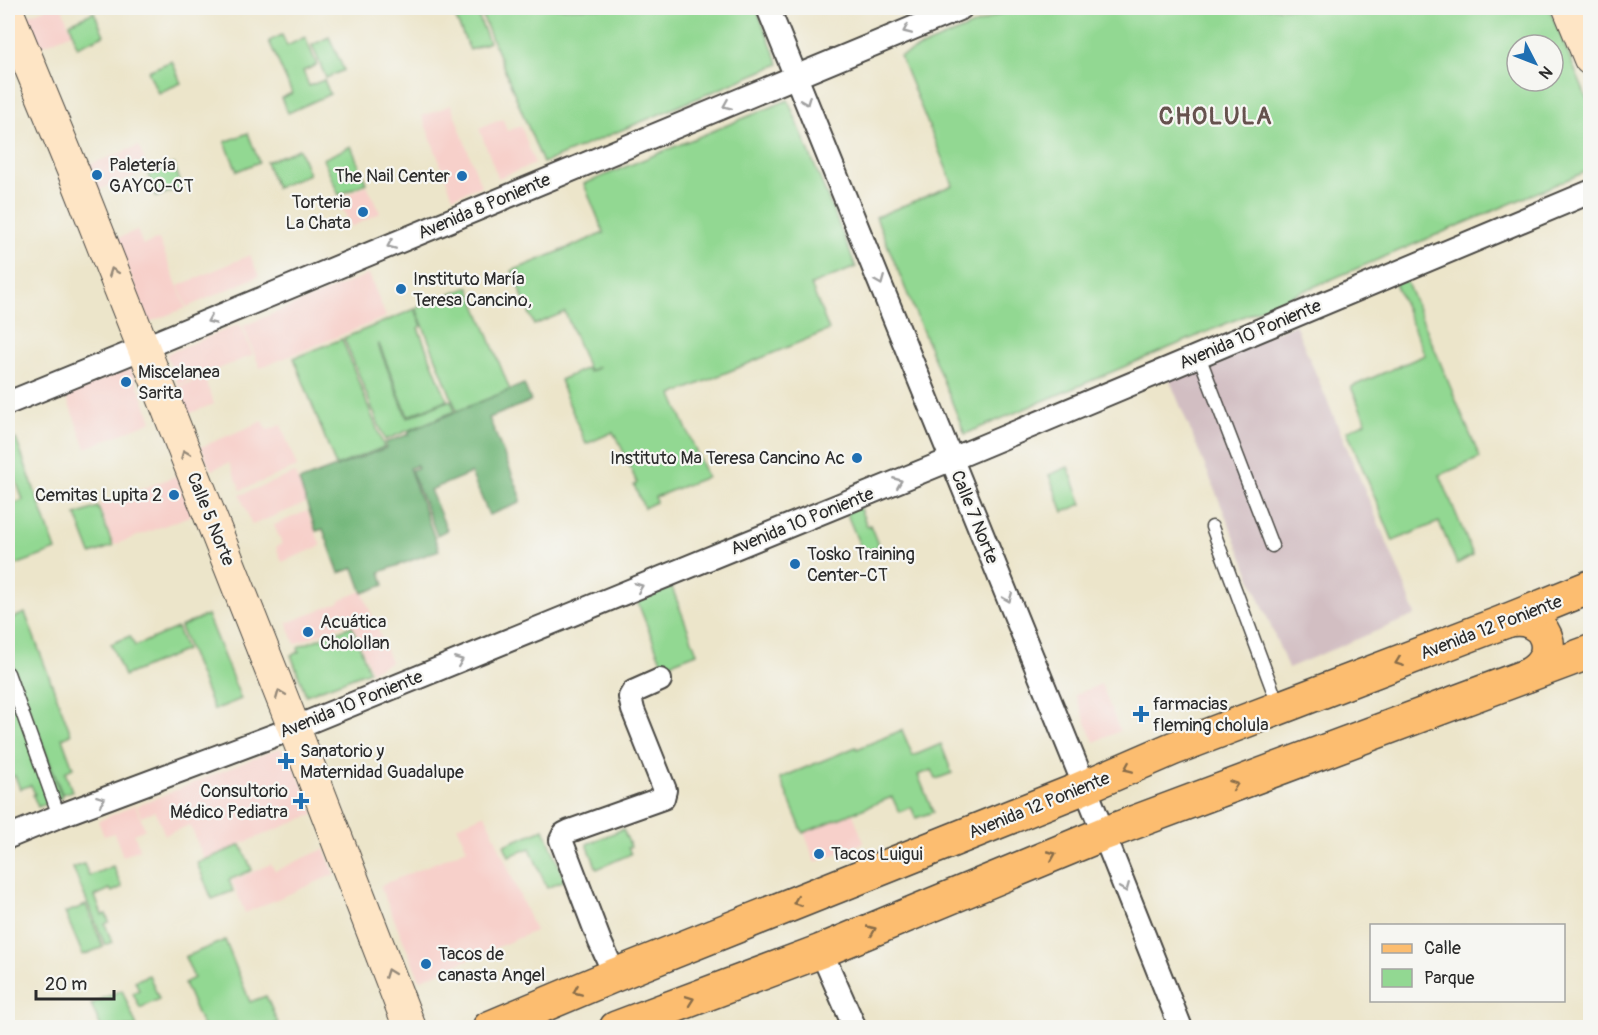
<svg xmlns="http://www.w3.org/2000/svg" width="1598" height="1035" viewBox="0 0 1598 1035" font-family="Pangolin,sans-serif">
<style>
.built{fill:#f7d0ca}
.industrial{fill:#d2bec2}
.green{fill:#92d892;stroke:#5e825e;stroke-width:1.5;fill-rule:evenodd}
.forest{fill:#75b87c;stroke:#507254;stroke-width:1.5}
.lines{fill:none;stroke-linecap:round;stroke-linejoin:round}
.lane-casing{stroke:#484743;stroke-width:15}
.street-casing{stroke:#484743;stroke-width:26}
.secondary-casing{stroke:#484743;stroke-width:34}
.primary-casing{stroke:#484743;stroke-width:36}
.lane{stroke:#fff;stroke-width:12}
.street{stroke:#fff;stroke-width:22}
.secondary{stroke:#fee5c5;stroke-width:32}
.primary{stroke:#fcbd6f;stroke-width:33}
.oneway{stroke:#a0a0a0}
.oneway2{stroke:#948878}
.oneway3{stroke:#896d4a}
.poi-dot{fill:#1f6fb2;stroke:#f6f6f2;stroke-width:2}
.labels{text-anchor:middle;stroke-width:4.5;stroke-linejoin:round;paint-order:stroke}
.poi-label{font-size:18px;fill:#2b2b2b;stroke:#f6f6f2;text-anchor:start}
.street-label{font-size:18px;fill:#2b2b2b;stroke:#f6f6f2}
.district-label{font-size:24px;font-weight:bold;letter-spacing:1.5px;fill:#66524e;stroke:#f6f6f2}
</style>
<rect width="100%" height="100%" fill="#f6f6f2"/>
<filter id="ink" filterUnits="userSpaceOnUse"><feTurbulence type="fractalNoise" baseFrequency=".0167" numOctaves="2"/><feDisplacementMap in="SourceGraphic" scale="12" xChannelSelector="R" yChannelSelector="G"/><feConvolveMatrix kernelMatrix="1 2 1 2 8 2 1 2 1" color-interpolation-filters="sRGB"/></filter>
<filter id="wash" filterUnits="userSpaceOnUse"><feTurbulence type="fractalNoise" baseFrequency=".008" numOctaves="4" result="noise"/><feDisplacementMap in="SourceGraphic" scale="24" xChannelSelector="R" yChannelSelector="G"/><feGaussianBlur stdDeviation="1.35" result="paint"/><feColorMatrix in="noise" values="0 0 0 0 0 0 0 0 0 0 0 0 0 0 0 0 0 1.4 0 .05"/><feComposite in="paint" operator="in"/></filter>
<g filter="url(#wash)">
<rect width="100%" height="100%" fill="#ece5ca"/>
<g class="built">
<polygon points="47,8 62,8 72,33 39,47 26,16"/>
<polygon points="451,105 481,186 453,197 422,116"/>
<polygon points="503,119 507,131 521,126 535,164 498,178 479,128"/>
<polygon points="139,146 148,171 95,191 86,166"/>
<polygon points="367,185 380,213 351,227 338,199"/>
<polygon points="137,230 143,245 159,239 186,308 149,322 116,239"/>
<polygon points="250,255 259,276 187,307 178,286"/>
<polygon points="369,274 386,317 260,368 243,326"/>
<polygon points="240,324 253,355 178,385 166,354"/>
<polygon points="131,368 152,421 86,448 65,394"/>
<polygon points="204,377 214,404 188,414 177,387"/>
<polygon points="263,421 267,430 281,425 297,467 241,490 229,463 211,470 201,447"/>
<polygon points="295,473 306,503 252,525 240,495"/>
<polygon points="176,476 192,515 114,545 99,505"/>
<polygon points="307,511 321,546 282,562 276,547 282,544 274,525"/>
<polygon points="362,591 391,662 371,671 353,626 351,626 349,623 295,644 287,623 340,602 340,600"/>
<polygon points="1101,684 1120,731 1094,742 1075,695"/>
<polygon points="279,748 290,755 314,814 204,859 190,825 165,835 155,811 141,817 137,806"/>
<polygon points="135,805 145,829 134,834 140,849 123,856 114,833 104,836 98,821"/>
<polygon points="485,814 535,931 420,980 380,886 467,849 457,826"/>
<polygon points="853,814 864,843 815,862 804,832"/>
<polygon points="324,849 335,874 245,913 232,881 271,864 275,871"/>
</g>
<polygon class="industrial" points="1295,324 1405,586 1415,615 1288,668 1168,376"/>
<g class="green">
<polygon points="451,8 485,8 486,9 477,13 489,42 470,50"/>
<polygon points="499,8 756,8 779,64 543,163 482,15"/>
<path d="M 1014,8 L 1549,8 L 1590,106 L 1590,170 L 965,434 L 876,217 L 953,185 L 900,56 ZM 1517,45 L 1553,45 L 1553,81 L 1517,81 Z"/>
<polygon points="94,12 104,35 77,47 70,23"/>
<polygon points="282,35 287,46 305,37 317,65 303,71 309,86 324,80 330,94 288,113 281,98 292,93 269,41"/>
<polygon points="329,37 344,70 326,78 312,45"/>
<polygon points="172,61 181,83 158,93 148,71"/>
<polygon points="788,100 856,267 811,285 829,330 672,395 707,477 655,497 656,502 644,508 634,485 637,483 616,435 615,436 613,432 586,444 562,387 563,387 560,380 587,368 589,372 599,367 589,371 565,312 534,325 512,271 604,233 584,184"/>
<polygon points="248,133 259,162 237,171 225,142"/>
<polygon points="351,146 366,183 339,195 323,159"/>
<polygon points="299,149 309,174 276,188 266,162"/>
<polygon points="174,164 182,187 156,197 148,175 165,169 165,167"/>
<polygon points="1405,278 1480,458 1440,475 1473,555 1457,564 1439,522 1393,541 1347,431 1366,422 1351,387 1425,355 1395,283"/>
<polygon points="469,287 510,390 457,411 416,308"/>
<polygon points="415,309 422,326 418,328 447,400 408,416 379,344 378,345 407,418 451,400 455,411 385,440 344,338"/>
<polygon points="342,339 384,447 336,466 294,358"/>
<polygon points="16,439 56,550 8,568 8,506 23,500 8,458 8,442"/>
<polygon points="1068,467 1082,504 1063,512 1049,475"/>
<polygon points="859,506 867,526 870,525 879,547 863,553 846,512"/>
<polygon points="98,507 113,546 91,554 76,515"/>
<polygon points="671,585 697,653 663,666 636,598"/>
<polygon points="25,613 71,734 62,738 73,768 65,772 72,791 62,794 8,653 8,620"/>
<polygon points="207,615 241,699 214,710 180,627"/>
<polygon points="352,626 369,671 306,695 291,655 299,652 298,647"/>
<polygon points="177,628 186,650 124,676 111,644 130,636 135,646"/>
<polygon points="8,661 62,797 38,807 33,795 35,794 31,785 20,789 15,776 8,778"/>
<polygon points="902,730 913,756 941,744 952,773 936,779 932,770 918,775 933,812 916,818 911,807 899,812 892,797 803,833 780,778 856,747 857,749"/>
<polygon points="544,829 565,880 547,888 530,848 509,856 504,845"/>
<polygon points="623,829 631,847 628,848 631,854 597,869 587,844"/>
<polygon points="241,845 252,870 229,880 233,891 212,899 197,863"/>
<polygon points="84,864 89,876 113,866 122,887 112,892 110,889 95,896 102,915 106,914 109,922 105,924 112,942 105,945 73,868"/>
<polygon points="86,905 103,947 83,955 65,913"/>
<polygon points="225,940 250,1002 266,996 278,1023 268,1027 203,1027 184,983 194,978 185,957"/>
<polygon points="149,975 159,999 140,1008 133,993 139,990 135,981"/>
<polygon points="122,990 137,1027 101,1027 91,1004"/>
</g>
<polygon class="forest" points="524,384 531,401 489,418 520,494 520,503 489,515 471,473 430,490 447,530 437,535 411,470 418,468 416,464 416,466 409,468 439,550 380,572 384,585 363,593 354,568 339,573 323,529 316,531 299,481 386,448 385,443 409,434 409,431"/>
</g>
<g filter="url(#ink)">
<g class="lines">
<defs>
<g id="lane">
<polyline points="1199,356 1272,546"/>
<polyline points="1212,527 1279,707"/>
<polyline points="8,673 59,816"/>
</g>
<g id="street">
<polyline points="768,8 1085,787 1181,1028"/>
<polyline points="8,403 143,348 961,8"/>
<polyline points="8,837 59,816 294,728 945,462 1590,192"/>
<polyline points="821,951 855,1028"/>
<polyline points="615,975 600,942 561,840 564,834 570,831 663,798 665,790 633,710 630,697 633,692 660,680"/>
</g>
<g id="secondary">
<polyline points="1569,8 1590,59"/>
<polyline points="8,13 79,185 294,728 410,1028"/>
</g>
<g id="primary">
<path d="M 1506,621 C 1546,610 1564,656 1528,675"/>
<polyline points="489,1028 615,975 1075,791 1172,749 1506,621 1590,587"/>
<polyline points="616,1028 821,951 1103,834 1590,652"/>
</g>
</defs>
<use href="#lane" class="lane-casing"/>
<use href="#street" class="street-casing"/>
<use href="#secondary" class="secondary-casing"/>
<use href="#primary" class="primary-casing"/>
<use href="#lane" class="lane"/>
<use href="#street" class="street"/>
<use href="#secondary" class="secondary"/>
<use href="#primary" class="primary"/>
</g>
<defs><path id="oneway-chevron" d="M-2-3.5L2.5 0L-2 3.5" fill="none" stroke-width="1.6" stroke-linecap="round" stroke-linejoin="round" transform="scale(1.5)"/></defs>
<g class="oneway">
<use href="#oneway-chevron" transform="translate(907 30) rotate(157)"/>
<use href="#oneway-chevron" transform="translate(806 101) rotate(68)"/>
<use href="#oneway-chevron" transform="translate(727 105) rotate(157)"/>
<use href="#oneway-chevron" transform="translate(391 245) rotate(157)"/>
<use href="#oneway-chevron" transform="translate(880 281) rotate(68)"/>
<use href="#oneway-chevron" transform="translate(211 320) rotate(157)"/>
<use href="#oneway-chevron" transform="translate(898 482) rotate(-22)"/>
<use href="#oneway-chevron" transform="translate(639 587) rotate(-22)"/>
<use href="#oneway-chevron" transform="translate(1008 598) rotate(68)"/>
<use href="#oneway-chevron" transform="translate(459 661) rotate(-22)"/>
<use href="#oneway-chevron" transform="translate(101 800) rotate(-21)"/>
<use href="#oneway-chevron" transform="translate(1125 888) rotate(68)"/>
</g>
<g class="oneway2">
<use href="#oneway-chevron" transform="translate(113 272) rotate(-111)"/>
<use href="#oneway-chevron" transform="translate(185 454) rotate(-112)"/>
<use href="#oneway-chevron" transform="translate(280 694) rotate(-112)"/>
<use href="#oneway-chevron" transform="translate(389 973) rotate(-111)"/>
</g>
<g class="oneway3">
<use href="#oneway-chevron" transform="translate(1399 662) rotate(159)"/>
<use href="#oneway-chevron" transform="translate(1128 768) rotate(157)"/>
<use href="#oneway-chevron" transform="translate(1234 785) rotate(-20)"/>
<use href="#oneway-chevron" transform="translate(1052 855) rotate(-23)"/>
<use href="#oneway-chevron" transform="translate(797 902) rotate(158)"/>
<use href="#oneway-chevron" transform="translate(872 930) rotate(-23)"/>
<use href="#oneway-chevron" transform="translate(577 991) rotate(157)"/>
<use href="#oneway-chevron" transform="translate(690 1000) rotate(-20)"/>
</g>
</g>
<g class="poi-dot">
<circle cx="97" cy="175" r="6"/>
<circle cx="462" cy="176" r="6"/>
<circle cx="363" cy="212" r="6"/>
<circle cx="401" cy="289" r="6"/>
<circle cx="126" cy="382" r="6"/>
<circle cx="857" cy="458" r="6"/>
<circle cx="174" cy="495" r="6"/>
<circle cx="795" cy="564" r="6"/>
<circle cx="308" cy="632" r="6"/>
<path d="M1138 705h6v6h6v6h-6v6h-6v-6h-6v-6h6z"/>
<path d="M283 752h6v6h6v6h-6v6h-6v-6h-6v-6h6z"/>
<path d="M298 792h6v6h6v6h-6v6h-6v-6h-6v-6h6z"/>
<circle cx="819" cy="854" r="6"/>
<circle cx="426" cy="964" r="6"/>
</g>
<g class="labels">
<g class="poi-label">
<text x="109" y="171">Paletería<tspan x="109" dy="21">GAYCO-CT</tspan></text>
<text x="450" y="182" text-anchor="end">The Nail Center</text>
<text x="351" y="208" text-anchor="end">Torteria<tspan x="351" dy="21">La Chata</tspan></text>
<text x="413" y="285">Instituto María<tspan x="413" dy="21">Teresa Cancino,</tspan></text>
<text x="138" y="378">Miscelanea<tspan x="138" dy="21">Sarita</tspan></text>
<text x="845" y="464" text-anchor="end">Instituto Ma Teresa Cancino Ac</text>
<text x="162" y="501" text-anchor="end">Cemitas Lupita 2</text>
<text x="807" y="560">Tosko Training<tspan x="807" dy="21">Center-CT</tspan></text>
<text x="320" y="628">Acuática<tspan x="320" dy="21">Cholollan</tspan></text>
<text x="1153" y="710">farmacias<tspan x="1153" dy="21">fleming cholula</tspan></text>
<text x="300" y="757">Sanatorio y<tspan x="300" dy="21">Maternidad Guadalupe</tspan></text>
<text x="288" y="797" text-anchor="end">Consultorio<tspan x="288" dy="21">Médico Pediatra</tspan></text>
<text x="831" y="860">Tacos Luigui</text>
<text x="438" y="960">Tacos de<tspan x="438" dy="21">canasta Angel</tspan></text>
</g>
<g class="street-label">
<text transform="translate(484 206) rotate(-23)" y="6">Avenida 8 Poniente</text>
<text transform="translate(1250 334) rotate(-23)" y="6">Avenida 10 Poniente</text>
<text transform="translate(975 517) rotate(68)" y="6">Calle 7 Norte</text>
<text transform="translate(211 519) rotate(68)" y="6">Calle 5 Norte</text>
<text transform="translate(802 521) rotate(-22)" y="6">Avenida 10 Poniente</text>
<text transform="translate(1491 627) rotate(-21)" y="6">Avenida 12 Poniente</text>
<text transform="translate(351 704) rotate(-22)" y="6">Avenida 10 Poniente</text>
<text transform="translate(1039 805) rotate(-22)" y="6">Avenida 12 Poniente</text>
</g>
<g class="district-label">
<text x="1216" y="124">CHOLULA</text>
</g>
</g>
<rect width="1598" height="1035" fill="none" stroke="#f6f6f2" stroke-width="30"/>
<rect x="1370" y="924" width="195" height="78" fill="#f6f6f2" stroke="#a5a5a2" stroke-width="1.5"/>
<rect x="1382" y="944" width="30" height="9" fill="#fcbd6f" stroke="#a5a5a2" stroke-width="1.5"/>
<text x="1424" y="954" font-size="18" fill="#2b2b2b">Calle</text>
<rect x="1382" y="969" width="30" height="18" fill="#92d892" stroke="#a5a5a2" stroke-width="1.5"/>
<text x="1424" y="984" font-size="18" fill="#2b2b2b">Parque</text>
<g transform="translate(1535 63) rotate(132)"><circle r="28" fill="#f6f6f2" stroke="#a5a5a2" stroke-width="1.5"/>
<path d="M0-4.5L10 22L0 15L-10 22Z" fill="#1f6fb2"/>
<text y="-9" font-size="16" font-weight="bold" text-anchor="middle" fill="#2b2b2b">N</text>
</g>
<path d="M36 990v9h78v-9" fill="none" stroke="#2b2b2b" stroke-width="3"/>
<text x="45" y="990" font-size="18" fill="#2b2b2b" stroke="#f6f6f2" stroke-width="4.5" paint-order="stroke">20 m</text>
</svg>
